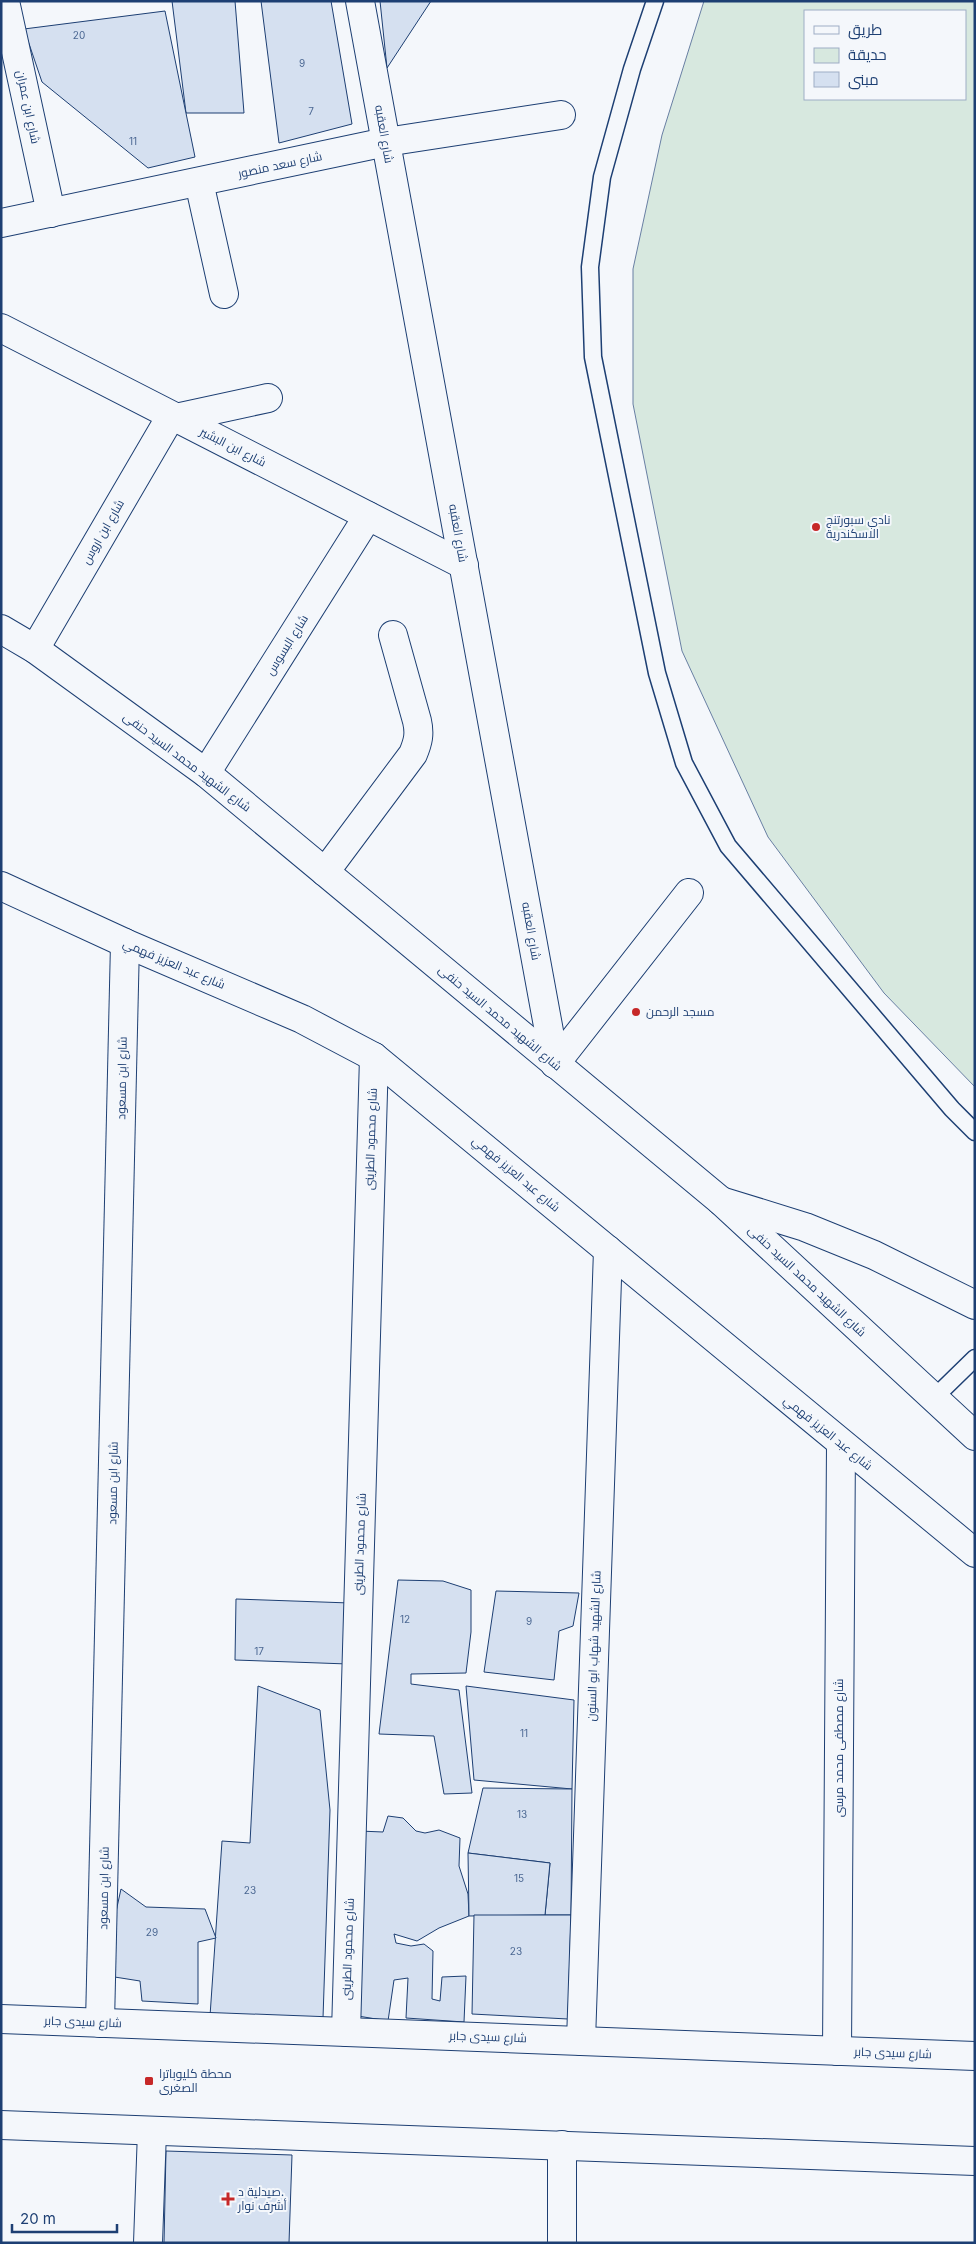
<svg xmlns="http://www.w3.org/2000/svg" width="976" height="2244" viewBox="0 0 976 2244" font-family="Inter,Cairo,sans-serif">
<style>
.green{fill:#d7e8df;stroke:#687fa3;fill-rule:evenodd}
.building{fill:#d5e0f0;stroke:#1d3f73}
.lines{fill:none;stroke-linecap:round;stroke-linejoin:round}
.service-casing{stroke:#1d3f73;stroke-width:19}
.minor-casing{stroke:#1d3f73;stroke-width:30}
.tertiary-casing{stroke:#1d3f73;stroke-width:30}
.service{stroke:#f4f7fb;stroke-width:16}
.minor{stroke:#f4f7fb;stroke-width:28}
.tertiary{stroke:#f4f7fb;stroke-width:28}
.poi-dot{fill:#c62828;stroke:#f4f7fb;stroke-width:2}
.labels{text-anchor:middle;stroke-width:4;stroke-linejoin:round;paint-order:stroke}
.number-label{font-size:10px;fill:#4b6792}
.street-label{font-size:12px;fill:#1d3f73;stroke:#f4f7fb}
.poi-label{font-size:12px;fill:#1d3f73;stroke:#f4f7fb;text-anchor:start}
</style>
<rect width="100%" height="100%" fill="#f4f7fb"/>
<path class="green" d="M 704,1 L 975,1 L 975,1087 L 884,993 L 768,837 L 682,651 L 633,404 L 633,269 L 662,135 ZM 805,11 L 965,11 L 965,99 L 805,99 Z"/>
<g class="building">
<polygon points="172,1 235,1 244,113 186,113"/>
<polygon points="261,1 331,1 352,124 279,143"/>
<polygon points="380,1 431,1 387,68"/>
<polygon points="165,11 195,157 148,168 42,82 24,29"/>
<polygon points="398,1580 443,1581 471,1590 471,1632 466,1673 411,1674 411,1684 459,1690 472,1793 444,1794 434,1736 379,1734"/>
<polygon points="496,1591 579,1593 573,1626 559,1631 554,1680 484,1672"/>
<polygon points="236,1599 350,1603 348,1664 235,1660"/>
<polygon points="258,1686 320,1710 330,1810 323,2018 210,2016 222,1841 250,1843"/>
<polygon points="466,1686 574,1700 572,1789 474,1780"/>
<polygon points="483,1788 572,1789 571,1915 545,1915 550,1863 468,1853"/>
<polygon points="388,1816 403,1818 416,1831 425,1833 439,1830 460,1838 459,1866 468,1894 469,1916 439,1928 417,1941 394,1934 396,1943 411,1946 424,1944 433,1951 432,1999 440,2001 442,1977 466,1976 464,2022 406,2018 408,1978 394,1980 388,2021 352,2015 359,1831 383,1832"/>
<polygon points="468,1853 550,1863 545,1915 469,1916"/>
<polygon points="121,1889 146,1907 205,1909 216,1938 198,1942 198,2004 142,2001 140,1981 102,1975"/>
<polygon points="474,1915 571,1915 568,2019 472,2014"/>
<polygon points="166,2151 292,2155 289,2243 164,2243"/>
</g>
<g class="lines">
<defs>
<g id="service">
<polyline points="655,1 632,69 602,177 590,267 593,357 657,673 684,763 728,846 952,1109 975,1132"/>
<polyline points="933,1399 975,1358"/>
</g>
<g id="minor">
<polyline points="5,1 51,213"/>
<polyline points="360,1 555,1064"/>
<polyline points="199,182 224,294"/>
<polyline points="1,223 386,142 561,115"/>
<polyline points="1,328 464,565"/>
<polyline points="176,418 268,398"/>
<polyline points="35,649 171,416"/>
<polyline points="206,773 368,516"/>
<path d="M 325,872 L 413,754 C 418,742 420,734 417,721 L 393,635"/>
<polyline points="1,886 125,943 302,1019 374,1057 975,1553"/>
<polyline points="555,1064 689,893"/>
<polyline points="721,1201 805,1227 874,1255 975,1305"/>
<polyline points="100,2023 125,943"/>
<polyline points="346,2032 374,1057"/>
<polyline points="581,2041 608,1250"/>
<polyline points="837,2051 841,1444"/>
<polyline points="148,2243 152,2131"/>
<polyline points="562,2243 562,2145"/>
</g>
<g id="tertiary">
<polyline points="1,629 35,649 206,773 721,1201 975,1436"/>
<polyline points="1,2019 975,2056"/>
<polyline points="1,2125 975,2161"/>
</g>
</defs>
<use href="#service" class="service-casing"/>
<use href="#minor" class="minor-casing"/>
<use href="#tertiary" class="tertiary-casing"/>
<use href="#service" class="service"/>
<use href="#minor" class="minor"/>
<use href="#tertiary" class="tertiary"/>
</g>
<g class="poi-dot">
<circle cx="816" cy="527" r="5"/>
<circle cx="636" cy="1012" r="5"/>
<rect x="144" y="2076" width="10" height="10" rx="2.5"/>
<path d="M225.5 2191.5h5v5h5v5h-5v5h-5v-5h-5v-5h5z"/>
</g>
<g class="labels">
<g class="number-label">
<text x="79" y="39">20</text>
<text x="302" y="67">9</text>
<text x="311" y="115">7</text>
<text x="133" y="145">11</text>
<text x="405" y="1623">12</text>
<text x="529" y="1625">9</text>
<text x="259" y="1655">17</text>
<text x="524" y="1737">11</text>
<text x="522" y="1818">13</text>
<text x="519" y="1882">15</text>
<text x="250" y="1894">23</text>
<text x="152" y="1936">29</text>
<text x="516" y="1955">23</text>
</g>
<g class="street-label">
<text transform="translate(28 107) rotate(78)" y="4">شارع ابن عمران</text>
<text transform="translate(384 134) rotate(80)" y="4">شارع العقبه</text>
<text transform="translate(280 165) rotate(-12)" y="4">شارع سعد منصور</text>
<text transform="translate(233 447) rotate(27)" y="4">شارع ابن البشير</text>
<text transform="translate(103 532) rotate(-60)" y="4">شارع ابن اروس</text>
<text transform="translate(458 533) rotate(80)" y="4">شارع العقبه</text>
<text transform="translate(287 645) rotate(-58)" y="4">شارع البسوس</text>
<text transform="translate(187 762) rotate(37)" y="4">شارع الشهيد محمد السيد حنفى</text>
<text transform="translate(531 931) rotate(80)" y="4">شارع العقبه</text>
<text transform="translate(174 964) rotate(23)" y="4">شارع عبد العزيز فهمي</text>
<text transform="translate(500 1018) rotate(40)" y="4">شارع الشهيد محمد السيد حنفى</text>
<text transform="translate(122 1078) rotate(-89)" y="4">شارع ابن مسعود</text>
<text transform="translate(371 1139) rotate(-88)" y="4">شارع محمود الطرينى</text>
<text transform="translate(516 1174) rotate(40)" y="4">شارع عبد العزيز فهمي</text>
<text transform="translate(807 1281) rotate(43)" y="4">شارع الشهيد محمد السيد حنفى</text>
<text transform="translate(828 1433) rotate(39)" y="4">شارع عبد العزيز فهمي</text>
<text transform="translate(113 1483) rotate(-89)" y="4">شارع ابن مسعود</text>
<text transform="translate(360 1544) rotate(-88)" y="4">شارع محمود الطرينى</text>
<text transform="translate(594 1646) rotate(-88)" y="4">شارع الشهيد شهاب ابو السنون</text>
<text transform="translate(839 1748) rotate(-90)" y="4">شارع مصطفى محمد مرسى</text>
<text transform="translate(104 1888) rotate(-89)" y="4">شارع ابن مسعود</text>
<text transform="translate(348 1949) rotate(-88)" y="4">شارع محمود الطرينى</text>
<text transform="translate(83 2022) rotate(2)" y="4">شارع سيدى جابر</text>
<text transform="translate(488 2037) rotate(2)" y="4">شارع سيدى جابر</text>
<text transform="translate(893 2053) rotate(2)" y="4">شارع سيدى جابر</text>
</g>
<g class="poi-label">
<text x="826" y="524">نادي سبورتنج<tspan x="826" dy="14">الاسكندرية</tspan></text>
<text x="646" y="1016">مسجد الرحمن</text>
<text x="159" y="2078">محطة كليوباترا<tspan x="159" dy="14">الصغرى</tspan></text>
<text x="238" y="2196">صيدلية د.<tspan x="238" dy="14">أشرف نوار</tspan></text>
</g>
</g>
<rect width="976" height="2244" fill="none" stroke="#1d3f73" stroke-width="5"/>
<rect x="804" y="10" width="162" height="90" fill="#f4f7fb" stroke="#9eadc5"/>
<rect x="814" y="26" width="25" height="8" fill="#f4f7fb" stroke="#9eadc5"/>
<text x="848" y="35" font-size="15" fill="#1d3f73">طريق</text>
<rect x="814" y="48" width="25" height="15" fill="#d7e8df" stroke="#9eadc5"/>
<text x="848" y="60" font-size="15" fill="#1d3f73">حديقة</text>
<rect x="814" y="72" width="25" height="15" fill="#d5e0f0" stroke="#9eadc5"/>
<text x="848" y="85" font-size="15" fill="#1d3f73">مبنى</text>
<path d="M12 2224v8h105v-8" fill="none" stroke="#1d3f73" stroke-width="2.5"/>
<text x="20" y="2224" font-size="15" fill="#1d3f73" stroke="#f4f7fb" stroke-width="4" paint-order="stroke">20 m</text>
</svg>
